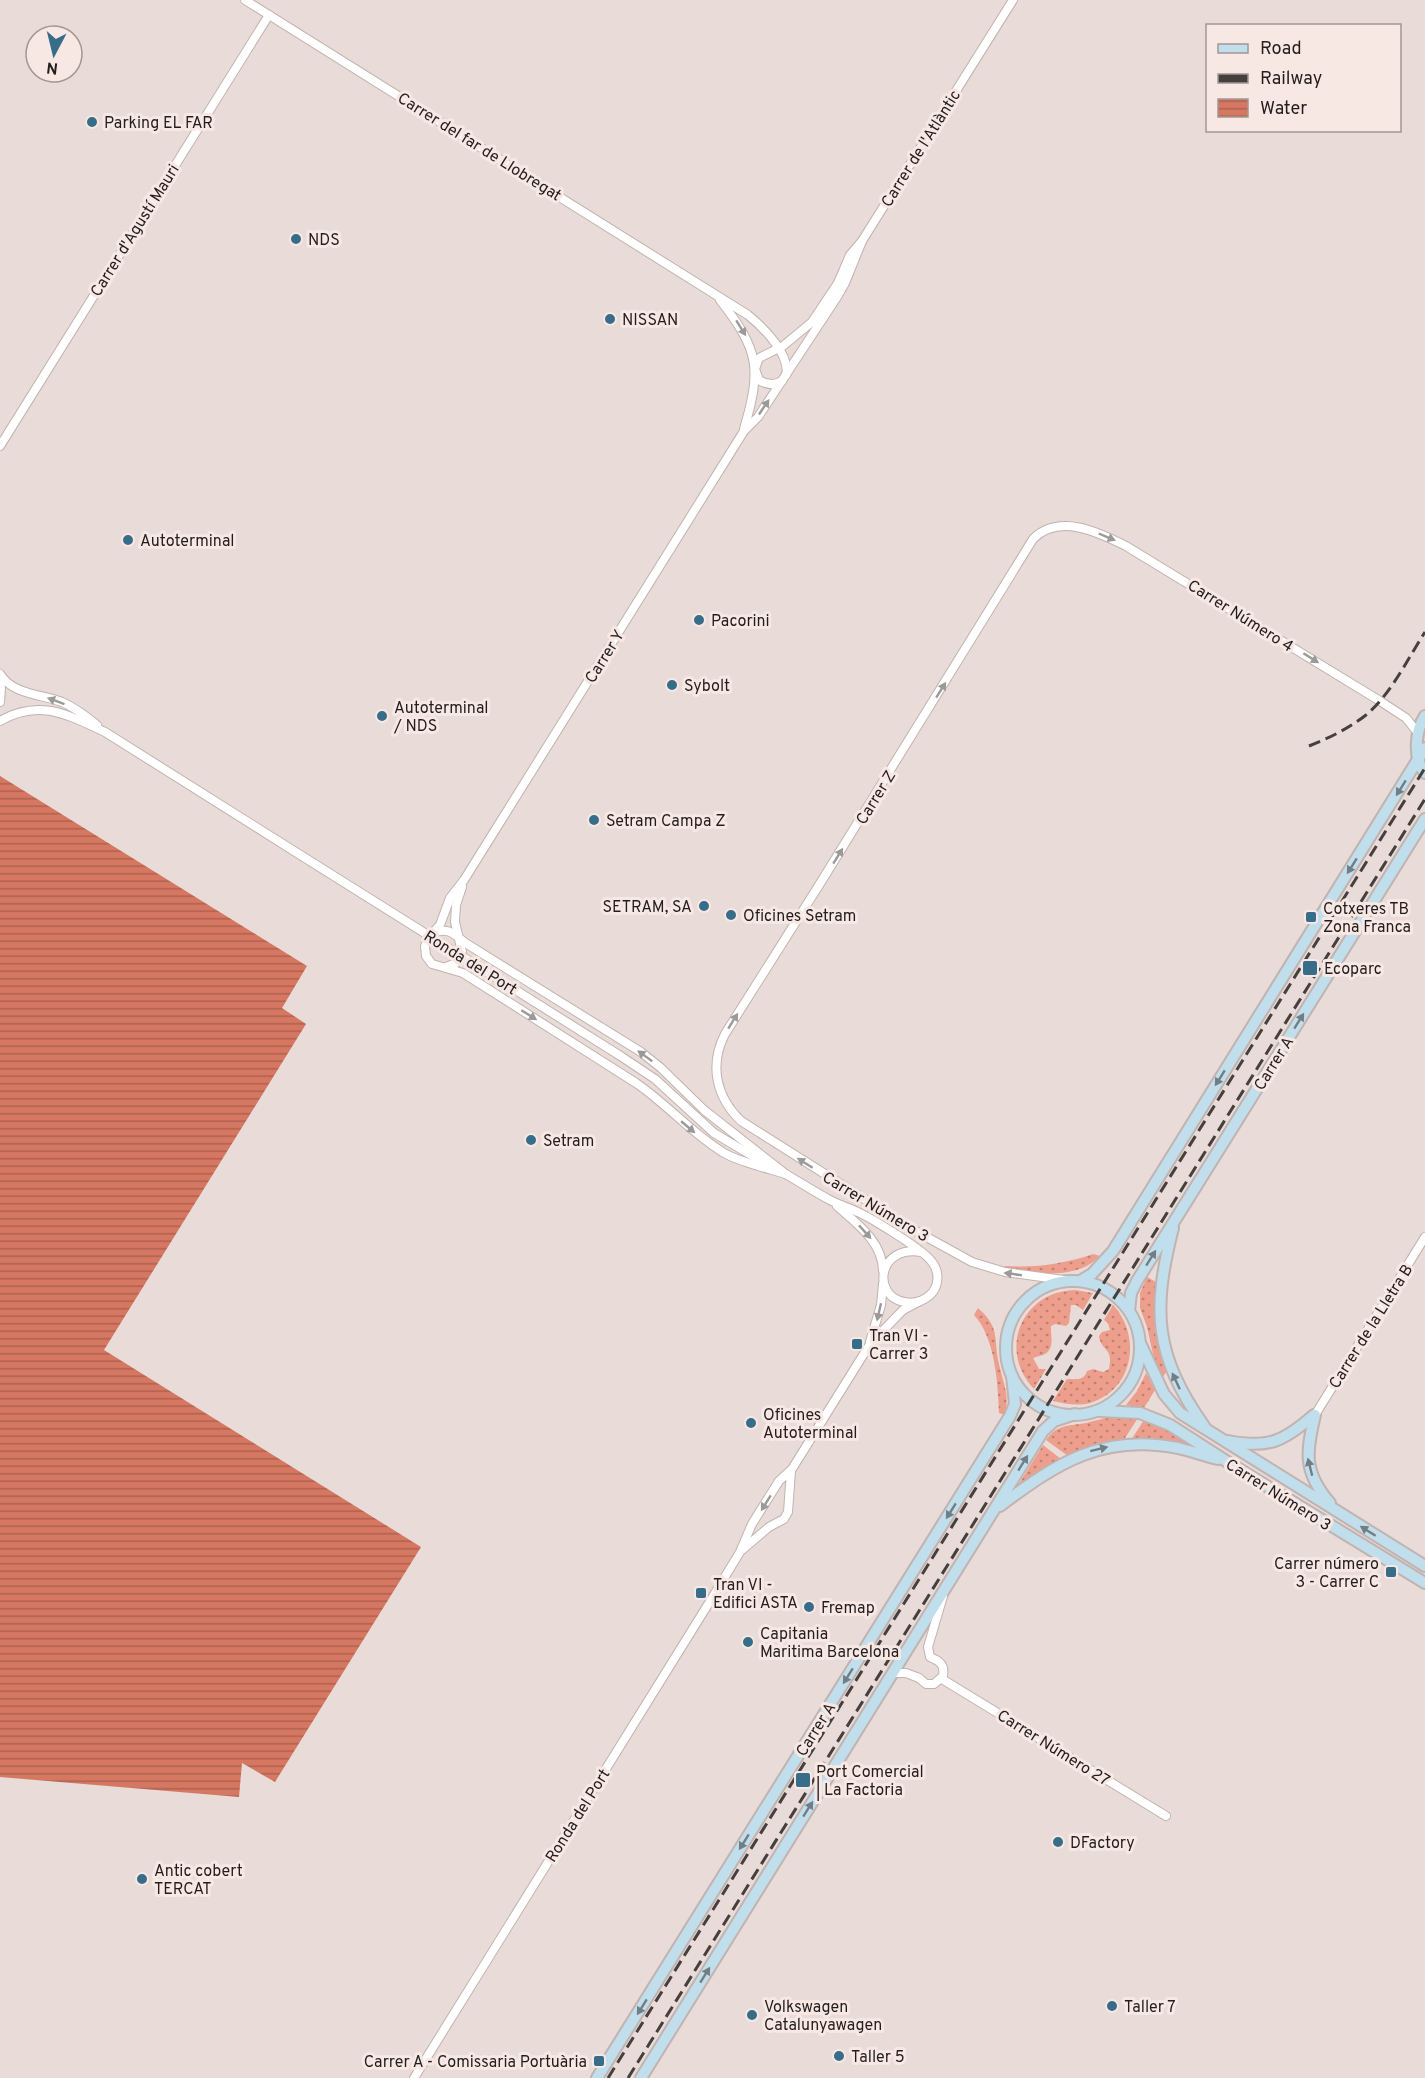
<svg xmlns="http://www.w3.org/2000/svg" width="1425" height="2078" viewBox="0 0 1425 2078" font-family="Overpass,sans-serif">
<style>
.grass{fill:url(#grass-dots)}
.water{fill:url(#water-rules)}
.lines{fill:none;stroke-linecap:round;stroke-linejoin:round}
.street-casing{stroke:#c1b3b0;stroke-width:10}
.secondary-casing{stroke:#c1b3b0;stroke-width:14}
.street{stroke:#fff;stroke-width:8}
.secondary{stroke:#c1deec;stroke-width:10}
.rail{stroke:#453f3d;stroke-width:3;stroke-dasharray:12 6;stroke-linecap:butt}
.street-bridge-casing{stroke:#c1b3b0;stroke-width:10;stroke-linecap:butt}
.street-bridge{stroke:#fff;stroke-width:8}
.oneway{fill:#9c9a99}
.oneway2{fill:#727e84}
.poi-dot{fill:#376d89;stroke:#f7e8e4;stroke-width:2}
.labels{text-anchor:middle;stroke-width:6;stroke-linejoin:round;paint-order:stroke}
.poi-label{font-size:16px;fill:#231e1d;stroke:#f7e8e4;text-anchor:start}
.street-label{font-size:16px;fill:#231e1d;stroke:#f7e8e4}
</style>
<defs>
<pattern id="grass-dots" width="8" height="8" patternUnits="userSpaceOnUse" patternTransform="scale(1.5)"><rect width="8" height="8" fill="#ed9e8c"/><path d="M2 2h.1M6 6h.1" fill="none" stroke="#c08072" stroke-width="1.8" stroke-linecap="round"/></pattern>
<pattern id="water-rules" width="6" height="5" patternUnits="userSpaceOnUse" patternTransform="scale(1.5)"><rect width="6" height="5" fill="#d67762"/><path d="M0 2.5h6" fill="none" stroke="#ad6150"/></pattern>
</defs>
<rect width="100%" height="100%" fill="#e9dbd7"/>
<g class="grass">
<path d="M 1093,1254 L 1100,1256 C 1076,1281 1034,1273 1003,1269 L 1005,1266 C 1036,1268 1064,1264 1093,1254 Z"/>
<polygon points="1147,1277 1158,1283 1163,1357 1167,1371 1162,1378 1153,1354 1147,1327 1140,1308 1140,1293"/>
<path d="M 1075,1290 L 1093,1293 L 1083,1310 L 1076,1305 L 1071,1305 L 1069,1323 L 1066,1326 L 1055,1324 L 1051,1326 C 1050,1336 1056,1349 1043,1355 C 1039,1356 1036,1357 1033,1358 L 1039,1369 L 1046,1369 L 1034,1389 C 997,1350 1022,1291 1075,1290 Z"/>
<path d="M 1113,1305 C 1142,1336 1134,1390 1090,1403 C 1078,1406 1065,1404 1053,1401 L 1067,1379 C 1076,1379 1084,1381 1087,1371 L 1093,1369 L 1103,1372 L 1109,1369 C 1114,1347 1101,1352 1099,1336 L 1102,1332 L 1110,1330 L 1108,1323 L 1104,1320 Z"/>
<path d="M 978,1308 C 1001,1328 993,1339 999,1364 C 1003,1383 1010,1395 1005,1415 L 999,1413 C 998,1383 995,1337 974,1315 Z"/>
<polygon points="1146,1373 1155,1390 1144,1408 1126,1405 1137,1391"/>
<path d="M 1111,1417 L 1138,1418 L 1123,1441 L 1085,1448 L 1068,1456 L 1046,1440 C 1057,1424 1069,1426 1086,1423 C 1095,1421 1103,1418 1111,1417 Z"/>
<polygon points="1144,1420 1184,1437 1203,1449 1131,1440"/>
<polygon points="1043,1445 1061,1459 1017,1487"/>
</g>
<polygon class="water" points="0,776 307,966 282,1008 306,1024 104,1350 421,1547 275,1782 242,1763 239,1797 0,1777"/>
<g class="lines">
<defs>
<g id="street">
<path d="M 245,0 L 748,315 C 763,327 791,355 786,375"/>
<path d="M 720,300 C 759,350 762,368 744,429"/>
<path d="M 782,381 C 774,386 767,385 759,380 L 755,369 L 759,358 L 783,346 L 812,322 L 838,283 L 850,255 L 862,241 L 1013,0"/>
<polyline points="0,446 269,15"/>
<path d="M 0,674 C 13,695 41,694 62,702 C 76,708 86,716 97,725"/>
<polyline points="0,679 1,688 0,702"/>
<path d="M 0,721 C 39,698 68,715 105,732 L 302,856"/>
<path d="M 434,933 C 449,926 456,936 467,944 L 641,1052 L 661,1068 L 704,1110 L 783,1172"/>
<polyline points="446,967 456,963 462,952 455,922 456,905 462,887"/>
<polyline points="619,1055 655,1079 714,1133 766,1164"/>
<path d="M 782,1172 C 798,1181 813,1191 830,1200 C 839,1205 850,1208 860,1213 C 874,1220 924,1250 932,1262 C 940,1272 939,1287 930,1295 C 922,1302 913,1304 904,1302 C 872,1296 877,1245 921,1252"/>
<path d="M 786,1174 C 766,1168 742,1163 724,1153 C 691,1133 667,1104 636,1083 L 463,973 L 432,964 L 426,956 L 425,946 L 429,937 L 440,925 L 450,898 L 464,880 L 744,431 L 758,417 L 837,297 L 845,283 L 862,241"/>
<path d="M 837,1206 C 856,1223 882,1241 883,1270"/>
<path d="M 1071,1281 L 1005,1272 L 972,1262 L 912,1229 L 741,1121 C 716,1097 709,1065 725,1034 L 821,882 L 1033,539 C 1059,513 1098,532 1126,546 L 1380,701 L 1406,718 L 1418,733"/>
<polyline points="870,1342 881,1305 883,1284"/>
<polyline points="1315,1415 1425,1237"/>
<polyline points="742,1550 769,1527 784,1519 788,1512 791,1471"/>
<polyline points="894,1673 906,1673 919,1678"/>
<path d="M 919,1678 L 926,1684 L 934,1684 L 943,1676 C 945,1665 940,1661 930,1657 L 928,1647 L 943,1596"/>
<polyline points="942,1679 1166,1816"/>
<polyline points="414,2078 712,1598 740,1552 752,1524 779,1481 792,1469 870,1344 903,1310 920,1301"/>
</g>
<g id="secondary">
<path d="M 1425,716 C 1415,731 1413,759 1425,773"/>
<path d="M 1173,1228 C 1152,1310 1154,1355 1204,1426"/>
<polyline points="1080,1281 1092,1274 1113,1251 1425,748"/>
<circle cx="1073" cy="1348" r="67"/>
<polyline points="1129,1311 1131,1293 1137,1281 1425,819"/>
<polyline points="1141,1345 1164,1394 1180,1413 1425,1566"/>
<polyline points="1100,1411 1140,1413 1170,1425 1226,1461 1425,1583"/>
<path d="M 1315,1415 C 1306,1452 1303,1472 1330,1503"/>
<path d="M 1228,1441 C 1269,1449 1284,1441 1314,1415"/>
<path d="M 1000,1506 C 1057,1463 1103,1433 1178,1448 C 1191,1451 1205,1456 1218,1459"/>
<polyline points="597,2078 1010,1416 1015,1404 1012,1376"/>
<polyline points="641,2078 1043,1431 1054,1421 1075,1414"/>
</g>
</defs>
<use href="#street" class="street-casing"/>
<use href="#secondary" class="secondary-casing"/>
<use href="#street" class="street"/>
<use href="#secondary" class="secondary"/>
<g class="rail">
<path d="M 1309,746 C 1329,738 1348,729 1366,715 C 1391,694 1407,660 1425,632"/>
<polyline points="608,2078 1425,768"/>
<polyline points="628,2078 1425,799"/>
</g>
<defs>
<polyline id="street-bridge" points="302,856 619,1055"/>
</defs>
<use href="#street-bridge" class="street-bridge-casing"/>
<use href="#street-bridge" class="street-bridge"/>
</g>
<defs><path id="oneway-solid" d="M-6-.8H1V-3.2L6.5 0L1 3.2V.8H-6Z" transform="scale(1.5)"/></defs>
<g class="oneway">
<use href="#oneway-solid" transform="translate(741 328) rotate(58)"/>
<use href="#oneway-solid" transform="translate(764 407) rotate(-56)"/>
<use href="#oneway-solid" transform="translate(1107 537) rotate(23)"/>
<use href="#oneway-solid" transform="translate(1311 658) rotate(32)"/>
<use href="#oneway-solid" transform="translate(941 690) rotate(-58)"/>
<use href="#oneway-solid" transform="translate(56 701) rotate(-160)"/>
<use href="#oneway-solid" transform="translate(838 856) rotate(-58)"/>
<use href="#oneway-solid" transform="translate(529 1015) rotate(32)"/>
<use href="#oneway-solid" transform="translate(733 1021) rotate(-58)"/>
<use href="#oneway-solid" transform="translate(645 1056) rotate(-144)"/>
<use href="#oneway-solid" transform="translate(688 1127) rotate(40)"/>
<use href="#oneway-solid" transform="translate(805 1163) rotate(-148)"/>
<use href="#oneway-solid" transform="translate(865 1232) rotate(48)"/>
<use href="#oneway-solid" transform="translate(1013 1274) rotate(-172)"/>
<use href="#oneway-solid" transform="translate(879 1312) rotate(103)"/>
<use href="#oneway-solid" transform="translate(766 1503) rotate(122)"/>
</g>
<g class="oneway2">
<use href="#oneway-solid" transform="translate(1401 788) rotate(122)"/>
<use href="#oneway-solid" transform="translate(1352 866) rotate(122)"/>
<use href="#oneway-solid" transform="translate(1299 1021) rotate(-58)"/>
<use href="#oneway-solid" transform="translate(1220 1078) rotate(122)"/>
<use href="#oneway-solid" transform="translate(1151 1258) rotate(-58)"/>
<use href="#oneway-solid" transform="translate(1176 1381) rotate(-115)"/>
<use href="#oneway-solid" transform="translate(1099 1449) rotate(-14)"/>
<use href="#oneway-solid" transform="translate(1023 1463) rotate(-58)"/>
<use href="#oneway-solid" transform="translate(1310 1467) rotate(-104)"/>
<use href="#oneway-solid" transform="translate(951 1511) rotate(122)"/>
<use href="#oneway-solid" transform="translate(1368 1531) rotate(-148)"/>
<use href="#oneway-solid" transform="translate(848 1676) rotate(122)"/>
<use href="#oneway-solid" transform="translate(808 1809) rotate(-58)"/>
<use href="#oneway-solid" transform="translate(744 1842) rotate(122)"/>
<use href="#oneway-solid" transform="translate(705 1975) rotate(-58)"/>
<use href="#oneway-solid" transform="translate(642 2007) rotate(122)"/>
</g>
<g class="poi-dot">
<circle cx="92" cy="122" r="6"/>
<circle cx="296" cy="239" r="6"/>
<circle cx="610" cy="319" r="6"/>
<circle cx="128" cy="540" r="6"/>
<circle cx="699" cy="620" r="6"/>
<circle cx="672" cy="685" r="6"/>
<circle cx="382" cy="716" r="6"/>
<circle cx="594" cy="820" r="6"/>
<circle cx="704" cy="906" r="6"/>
<circle cx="731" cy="915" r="6"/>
<rect x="1305" y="911" width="12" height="12" rx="3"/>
<rect x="1302" y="960" width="16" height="16" rx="3"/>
<circle cx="531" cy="1140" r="6"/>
<rect x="851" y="1338" width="12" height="12" rx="3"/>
<circle cx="751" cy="1423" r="6"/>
<rect x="1385" y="1566" width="12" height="12" rx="3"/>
<rect x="695" y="1587" width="12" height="12" rx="3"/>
<circle cx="809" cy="1607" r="6"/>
<circle cx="748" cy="1642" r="6"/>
<rect x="795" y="1772" width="16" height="16" rx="3"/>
<circle cx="1058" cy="1842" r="6"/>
<circle cx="142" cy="1879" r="6"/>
<circle cx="1112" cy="2006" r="6"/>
<circle cx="752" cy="2015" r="6"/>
<circle cx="839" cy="2056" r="6"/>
<rect x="593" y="2055" width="12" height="12" rx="3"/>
</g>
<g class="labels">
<g class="poi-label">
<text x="104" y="128">Parking EL FAR</text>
<text x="308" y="245">NDS</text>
<text x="622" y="325">NISSAN</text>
<text x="140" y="546">Autoterminal</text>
<text x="711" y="626">Pacorini</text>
<text x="684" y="691">Sybolt</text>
<text x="394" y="713">Autoterminal<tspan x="394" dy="18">/ NDS</tspan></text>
<text x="606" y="826">Setram Campa Z</text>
<text x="692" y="912" text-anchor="end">SETRAM, SA</text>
<text x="1323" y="914">Cotxeres TB<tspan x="1323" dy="18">Zona Franca</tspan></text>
<text x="743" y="921">Oficines Setram</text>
<text x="1324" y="974">Ecoparc</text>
<text x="543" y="1146">Setram</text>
<text x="869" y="1341">Tran VI -<tspan x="869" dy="18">Carrer 3</tspan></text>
<text x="763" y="1420">Oficines<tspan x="763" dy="18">Autoterminal</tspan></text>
<text x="1379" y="1569" text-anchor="end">Carrer número<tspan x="1379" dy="18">3 - Carrer C</tspan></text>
<text x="713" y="1590">Tran VI -<tspan x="713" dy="18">Edifici ASTA</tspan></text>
<text x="821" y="1613">Fremap</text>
<text x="760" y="1639">Capitania<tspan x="760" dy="18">Maritima Barcelona</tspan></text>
<text x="816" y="1777">Port Comercial<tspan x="816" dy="18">| La Factoria</tspan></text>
<text x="1070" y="1848">DFactory</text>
<text x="154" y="1876">Antic cobert<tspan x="154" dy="18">TERCAT</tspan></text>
<text x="764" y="2012">Volkswagen<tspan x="764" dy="18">Catalunyawagen</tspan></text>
<text x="1124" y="2012">Taller 7</text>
<text x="851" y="2062">Taller 5</text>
<text x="587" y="2067" text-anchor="end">Carrer A - Comissaria Portuària</text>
</g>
<g class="street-label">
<text transform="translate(480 146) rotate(32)" y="6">Carrer del far de Llobregat</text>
<text transform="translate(920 148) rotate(-58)" y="6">Carrer de l'Atlàntic</text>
<text transform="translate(134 230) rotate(-58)" y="6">Carrer d'Agustí Mauri</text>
<text transform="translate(1241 615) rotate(32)" y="6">Carrer Número 4</text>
<text transform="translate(604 656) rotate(-58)" y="6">Carrer Y</text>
<text transform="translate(875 797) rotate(-58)" y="6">Carrer Z</text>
<text transform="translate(471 962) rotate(32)" y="6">Ronda del Port</text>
<text transform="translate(1273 1063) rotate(-58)" y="6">Carrer A</text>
<text transform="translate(876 1206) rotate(31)" y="6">Carrer Número 3</text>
<text transform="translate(1370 1326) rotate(-58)" y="6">Carrer de la Lletra B</text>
<text transform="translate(1279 1494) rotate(32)" y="6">Carrer Número 3</text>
<text transform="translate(815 1729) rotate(-58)" y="6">Carrer A</text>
<text transform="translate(1054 1747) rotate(32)" y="6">Carrer Número 27</text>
<text transform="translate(577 1815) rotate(-58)" y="6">Ronda del Port</text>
</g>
</g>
<rect x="1206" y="24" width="195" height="108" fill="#f7e8e4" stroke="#a29794" stroke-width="1.5"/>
<rect x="1218" y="44" width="30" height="9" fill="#c1deec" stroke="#a29794" stroke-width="1.5"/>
<text x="1260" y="54" font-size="18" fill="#231e1d">Road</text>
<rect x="1218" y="74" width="30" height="9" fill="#453f3d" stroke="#a29794" stroke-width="1.5"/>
<text x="1260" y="84" font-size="18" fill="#231e1d">Railway</text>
<rect x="1218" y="99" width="30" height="18" fill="url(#water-rules)" stroke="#a29794" stroke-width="1.5"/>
<text x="1260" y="114" font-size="18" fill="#231e1d">Water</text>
<g transform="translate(54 54) rotate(187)"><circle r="28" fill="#f7e8e4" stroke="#a29794" stroke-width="1.5"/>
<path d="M0-4.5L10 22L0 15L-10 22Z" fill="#376d89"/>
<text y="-9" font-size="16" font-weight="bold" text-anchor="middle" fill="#231e1d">N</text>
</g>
</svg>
